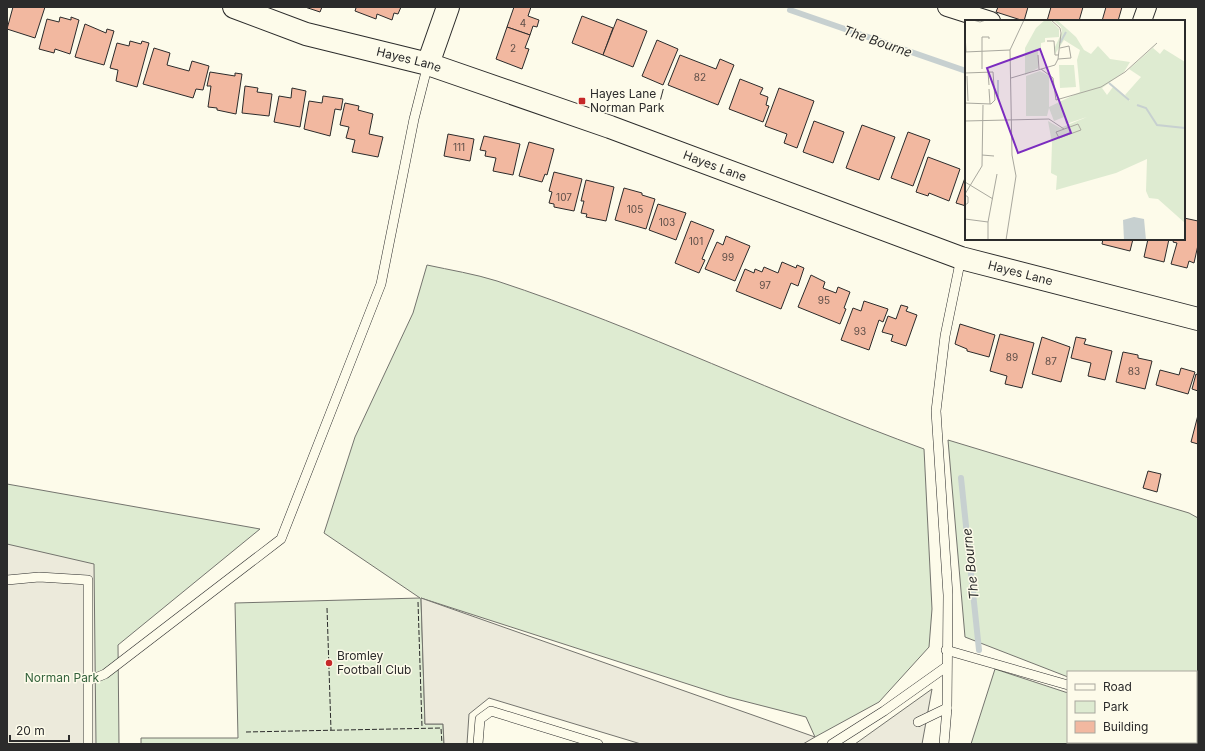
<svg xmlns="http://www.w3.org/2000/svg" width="1205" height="751" viewBox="0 0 1205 751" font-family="Inter,sans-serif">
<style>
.green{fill:#deebd1;stroke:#74746e}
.parking{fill:#eceadb;stroke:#74746e}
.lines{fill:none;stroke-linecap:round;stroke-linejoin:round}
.stream{stroke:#c7d0d0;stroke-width:6}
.building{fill:#f2b8a0;stroke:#2b2b2b}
.lane-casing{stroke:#2b2b2b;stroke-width:10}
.street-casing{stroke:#2b2b2b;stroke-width:20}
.secondary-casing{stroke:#2b2b2b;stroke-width:24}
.lane{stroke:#fdfbea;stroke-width:9}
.street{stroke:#fdfbea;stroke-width:18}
.secondary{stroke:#fdfbea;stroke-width:22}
.fence{stroke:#2b2b2b;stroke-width:1;stroke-dasharray:5 2;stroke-linecap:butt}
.poi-dot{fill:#c62828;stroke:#fdfbea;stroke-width:1.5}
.labels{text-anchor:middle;stroke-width:3;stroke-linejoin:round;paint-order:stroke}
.number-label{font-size:10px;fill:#5d4e48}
.street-label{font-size:12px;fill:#2b2b2b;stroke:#fdfbea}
.poi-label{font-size:12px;fill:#2b2b2b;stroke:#fdfbea;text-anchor:start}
.park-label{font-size:12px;fill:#34623c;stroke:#fdfbea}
.water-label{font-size:13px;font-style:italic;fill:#2b2b2b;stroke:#fdfbea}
.inset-river{fill:none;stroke:#c7d0d0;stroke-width:2}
.inset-road{fill:none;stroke:#a9a89e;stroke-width:1}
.view{fill:#7b2cbf;fill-opacity:0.15;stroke:#7b2cbf;stroke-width:2}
.inset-edge{fill:none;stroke:#2b2b2b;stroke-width:2}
</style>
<rect width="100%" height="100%" fill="#fdfbea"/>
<g class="green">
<path d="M 427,265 C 450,270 475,274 497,281 C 643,329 781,397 924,449 L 932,609 L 929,647 L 879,702 L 815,737 L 806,717 L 728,697 L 421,598 L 425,724 L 443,724 L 444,744 L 141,744 L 141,738 L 238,738 L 235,603 L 420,598 L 324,533 L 355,437 L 413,313 Z"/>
<polygon points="948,440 1189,513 1198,518 1198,728 1196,727 1196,672 1068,672 1068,677 965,637"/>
<polygon points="7,484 260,529 118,645 119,744 7,744"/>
<polygon points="995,669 1068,693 1068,742 1093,742 1092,744 971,744"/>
</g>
<g class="parking">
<polygon points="7,544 94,564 96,744 7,744"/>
<polygon points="421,598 815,737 803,744 641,744 489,698 469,714 467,744 444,744 443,724 425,724"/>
<polygon points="932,689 922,744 855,744"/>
</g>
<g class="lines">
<g class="stream">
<polyline points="790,10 966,71"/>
<polyline points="961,478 979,650"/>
</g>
</g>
<g class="building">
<polygon points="13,7 45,7 35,38 7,29"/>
<polygon points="305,7 322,7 320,12"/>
<polygon points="353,7 401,7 398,14 394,13 392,20 377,14 376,19 355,11 356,8"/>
<polygon points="514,7 531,7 528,16 539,20 537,27 533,26 530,35 507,27"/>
<polygon points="998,7 1028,7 1024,21 996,12"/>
<polygon points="1051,7 1083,7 1079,21 1047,21"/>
<polygon points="1106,7 1122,7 1118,21 1102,21"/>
<polygon points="582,16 613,28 603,55 572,43"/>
<polygon points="60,17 71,20 71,17 79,20 70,54 55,49 54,53 39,49 47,19 59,22"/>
<polygon points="617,19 647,31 633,67 603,55"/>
<polygon points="85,24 106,33 107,29 114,31 104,65 75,57"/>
<polygon points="507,27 530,35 525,48 529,49 522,69 496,59"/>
<polygon points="657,40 678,49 663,85 642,76"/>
<polygon points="130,41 141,44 142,41 149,43 137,87 116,81 118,70 110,68 117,43 129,46"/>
<polygon points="154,48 170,53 167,65 189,71 192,61 209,66 203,90 196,89 193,98 143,84"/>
<polygon points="680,55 716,69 720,59 734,65 718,105 668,85"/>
<polygon points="210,72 235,76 235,73 242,74 236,114 217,110 217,108 208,107 211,86 207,86"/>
<polygon points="740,79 763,88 760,94 768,97 766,105 769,106 763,122 729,109"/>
<polygon points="245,86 258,88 257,92 272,94 269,116 242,113"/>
<polygon points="292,88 306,91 300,127 274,122 279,96 291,98"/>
<polygon points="779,88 814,101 797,148 784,143 787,134 765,126"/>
<polygon points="323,96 343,99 341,110 335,109 330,136 304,129 309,101 322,103"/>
<polygon points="345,103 359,106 358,110 373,114 369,134 383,137 378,157 352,152 355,140 346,138 349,127 340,125"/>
<polygon points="814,121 844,132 833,163 803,152"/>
<polygon points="862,125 895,137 879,180 846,168"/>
<polygon points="908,132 930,140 913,186 891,178"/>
<polygon points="448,134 474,139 470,161 444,156"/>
<polygon points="484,136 520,144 513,175 493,171 496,158 485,156 486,151 480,150"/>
<polygon points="529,142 554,149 547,175 545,174 542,182 519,176"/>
<polygon points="928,157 960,169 949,201 929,193 928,196 916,192"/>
<polygon points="554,172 582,179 574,211 554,207 554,204 549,203 552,192 549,191"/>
<polygon points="966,175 966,206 956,203"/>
<polygon points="586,180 614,187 606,221 586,217 587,214 581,213 584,201 581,201"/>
<polygon points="624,188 642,193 642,195 655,199 646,229 615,220"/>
<polygon points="658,204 686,213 676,240 649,230"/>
<polygon points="1184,218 1198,221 1198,245 1194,263 1189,261 1187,268 1171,264 1177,243 1173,242 1174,239 1184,239"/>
<polygon points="691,221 714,230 702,259 705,260 699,273 675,263"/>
<polygon points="726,236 750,246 735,281 705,269 717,242 723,245"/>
<polygon points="1103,239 1133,239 1130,251 1102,244"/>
<polygon points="1148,239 1169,239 1164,262 1144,257"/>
<polygon points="782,262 796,268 797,265 804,268 798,286 791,283 781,309 736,291 745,269 754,273 755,269 762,272 764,267 778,273"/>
<polygon points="811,275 825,282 823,288 836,293 838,287 850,292 844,308 846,309 840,324 798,307"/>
<polygon points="864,301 888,309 883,322 879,320 869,350 841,340 853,308 861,311"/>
<polygon points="901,305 908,307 906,311 917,315 906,346 891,341 893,335 882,332 888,316 896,319"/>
<polygon points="960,324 995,335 989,357 967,351 967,349 955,344"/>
<polygon points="1000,334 1034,343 1022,388 1005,384 1007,376 990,371"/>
<polygon points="1042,337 1070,347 1061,382 1032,374"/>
<polygon points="1076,337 1086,339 1084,344 1112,351 1105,380 1088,376 1091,363 1071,358"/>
<polygon points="1123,352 1138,355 1138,358 1152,361 1145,389 1116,382"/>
<polygon points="1181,368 1195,372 1188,394 1156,385 1160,370 1179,375"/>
<polygon points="1196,374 1198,375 1198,391 1192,389"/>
<polygon points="1198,415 1198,444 1191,442"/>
<polygon points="1148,471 1161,474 1157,492 1143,488"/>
<polygon points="1099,742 1192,742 1191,744 1098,744"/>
</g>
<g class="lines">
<defs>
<g id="lane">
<polyline points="7,580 39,577 88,580 88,744"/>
<polyline points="946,650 1068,685"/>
<polyline points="88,681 105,674 281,539 381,284 414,119 428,64"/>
<polyline points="918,722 947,708"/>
<polyline points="478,744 480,719 491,711 598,744"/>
<polyline points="832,744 884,711 946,667"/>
<polyline points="944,744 947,708 948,595 936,411 945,336 961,258"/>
</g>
<g id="street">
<polyline points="947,7 991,21"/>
<polyline points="1142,21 1147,7"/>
</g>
<g id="secondary">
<path id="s1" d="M 234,7 L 306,34 L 428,64 L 610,127 L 961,258 L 1198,319"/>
<polyline points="428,64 448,7"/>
</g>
</defs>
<use href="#lane" class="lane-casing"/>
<use href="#street" class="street-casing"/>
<use href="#secondary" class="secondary-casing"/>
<use href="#lane" class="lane"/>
<use href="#street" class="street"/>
<use href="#secondary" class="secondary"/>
<g class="fence">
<polyline points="418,602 422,727"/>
<polyline points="327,608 331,730"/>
<polyline points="246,732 441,728 442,744"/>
</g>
</g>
<g class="poi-dot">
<rect x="578" y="97" width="8" height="8" rx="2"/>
<circle cx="329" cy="663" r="4"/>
</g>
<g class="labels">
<g class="number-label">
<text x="523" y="27">4</text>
<text x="513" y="52">2</text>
<text x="700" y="81">82</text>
<text x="459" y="151">111</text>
<text x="564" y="201">107</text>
<text x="635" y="213">105</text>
<text x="667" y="226">103</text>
<text x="696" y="245">101</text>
<text x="728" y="261">99</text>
<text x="765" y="289">97</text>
<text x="824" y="304">95</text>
<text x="860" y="335">93</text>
<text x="1012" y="361">89</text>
<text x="1051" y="365">87</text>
<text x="1134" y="375">83</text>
</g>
<g class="street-label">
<text dy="4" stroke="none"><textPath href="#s1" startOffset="183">Hayes Lane</textPath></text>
<text dy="4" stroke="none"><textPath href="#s1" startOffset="507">Hayes Lane</textPath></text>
<text dy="4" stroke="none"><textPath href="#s1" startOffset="831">Hayes Lane</textPath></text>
</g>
<g class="poi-label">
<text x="590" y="98">Hayes Lane /<tspan x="590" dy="14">Norman Park</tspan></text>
<text x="337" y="660">Bromley<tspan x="337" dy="14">Football Club</tspan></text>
</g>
<g class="park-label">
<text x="62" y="682">Norman Park</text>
</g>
<g class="water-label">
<text transform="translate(878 41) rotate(19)" y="5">The Bourne</text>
<text transform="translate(970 564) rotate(-96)" y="5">The Bourne</text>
</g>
</g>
<g transform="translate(965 20)">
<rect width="220" height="220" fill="#fdfbea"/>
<path d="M 80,0 L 85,0 L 94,9 L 94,17 L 80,18 L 80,22 L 76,23 L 76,29 L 73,30 L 73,48 L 60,55 L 60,28 L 71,8 ZM 88,0 L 92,0 L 111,17 L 119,30 L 126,34 L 133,26 L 145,39 L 165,42 L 159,52 L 137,68 L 142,75 L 148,67 L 165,81 L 160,75 L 176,57 L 164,49 L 192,24 L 188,28 L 195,34 L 199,29 L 220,42 L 220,203 L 193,179 L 184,178 L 181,171 L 182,139 L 151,153 L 91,170 L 92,156 L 86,153 L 87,123 L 83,101 L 95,108 L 122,97 L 101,104 L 99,97 L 89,101 L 84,88 L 82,96 L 61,96 L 61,56 L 75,51 L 84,56 L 84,87 L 115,72 L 112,40 L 115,30 L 99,20 L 90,34 L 90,27 L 97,12 L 96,7 ZM 109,45 L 111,67 L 95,68 L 94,45 Z" fill="#deebd1"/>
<path d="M 169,197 L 179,199 L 181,220 L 159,220 L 158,200 Z" fill="#c7d0d0"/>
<path class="inset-river" d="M 95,23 L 101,12M 33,60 L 33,77M 144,63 L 164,80M 172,85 L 181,88 L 192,105 L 220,108"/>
<path class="inset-road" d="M 8,0 L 15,2 L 21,0M 0,13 L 1,32M 82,21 L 89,21 L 90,35 L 93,35M 0,32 L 45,30M 17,32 L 17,17 L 24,17 L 24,19M 17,32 L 17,49M 73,35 L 74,49M 93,39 L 106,38 L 104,26 L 95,28M 76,49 L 88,58 L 91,80 L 136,67 L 160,52 L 192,23M 23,52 L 24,65M 0,53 L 28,52 L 30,80 L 26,84 L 0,83M 2,56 L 3,81M 46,58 L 90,45 L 93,39 L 96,13 L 95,8 L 86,0M 24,69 L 25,84M 0,101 L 84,99 L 99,109M 113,104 L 116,110 L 94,118 L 91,112 ZM 17,135 L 29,136M 0,162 L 28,179M 0,174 L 17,146 L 18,85M 0,175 L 3,177 L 3,183 L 0,185M 0,199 L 23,202M 23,220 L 23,202 L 32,154M 41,220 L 51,156 L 47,135 L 45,30 L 59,0"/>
<path class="view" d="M 75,29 L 106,113 L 53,133 L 22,48 Z"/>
<rect width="220" height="220" class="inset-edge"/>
</g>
<rect width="1205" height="751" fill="none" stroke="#2b2b2b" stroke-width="16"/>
<rect x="1067" y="671" width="130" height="72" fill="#fdfbea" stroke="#a9a89e"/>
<rect x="1075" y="684" width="20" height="6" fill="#fdfbea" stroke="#a9a89e"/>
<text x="1103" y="691" font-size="12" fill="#2b2b2b">Road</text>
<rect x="1075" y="701" width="20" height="12" fill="#deebd1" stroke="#a9a89e"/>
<text x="1103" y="711" font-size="12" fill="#2b2b2b">Park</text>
<rect x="1075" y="721" width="20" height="12" fill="#f2b8a0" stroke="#a9a89e"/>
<text x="1103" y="731" font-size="12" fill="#2b2b2b">Building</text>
<path d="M10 735v6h59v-6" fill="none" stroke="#2b2b2b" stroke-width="2"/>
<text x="16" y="735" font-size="12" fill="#2b2b2b" stroke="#fdfbea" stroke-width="3" paint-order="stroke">20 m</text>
</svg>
